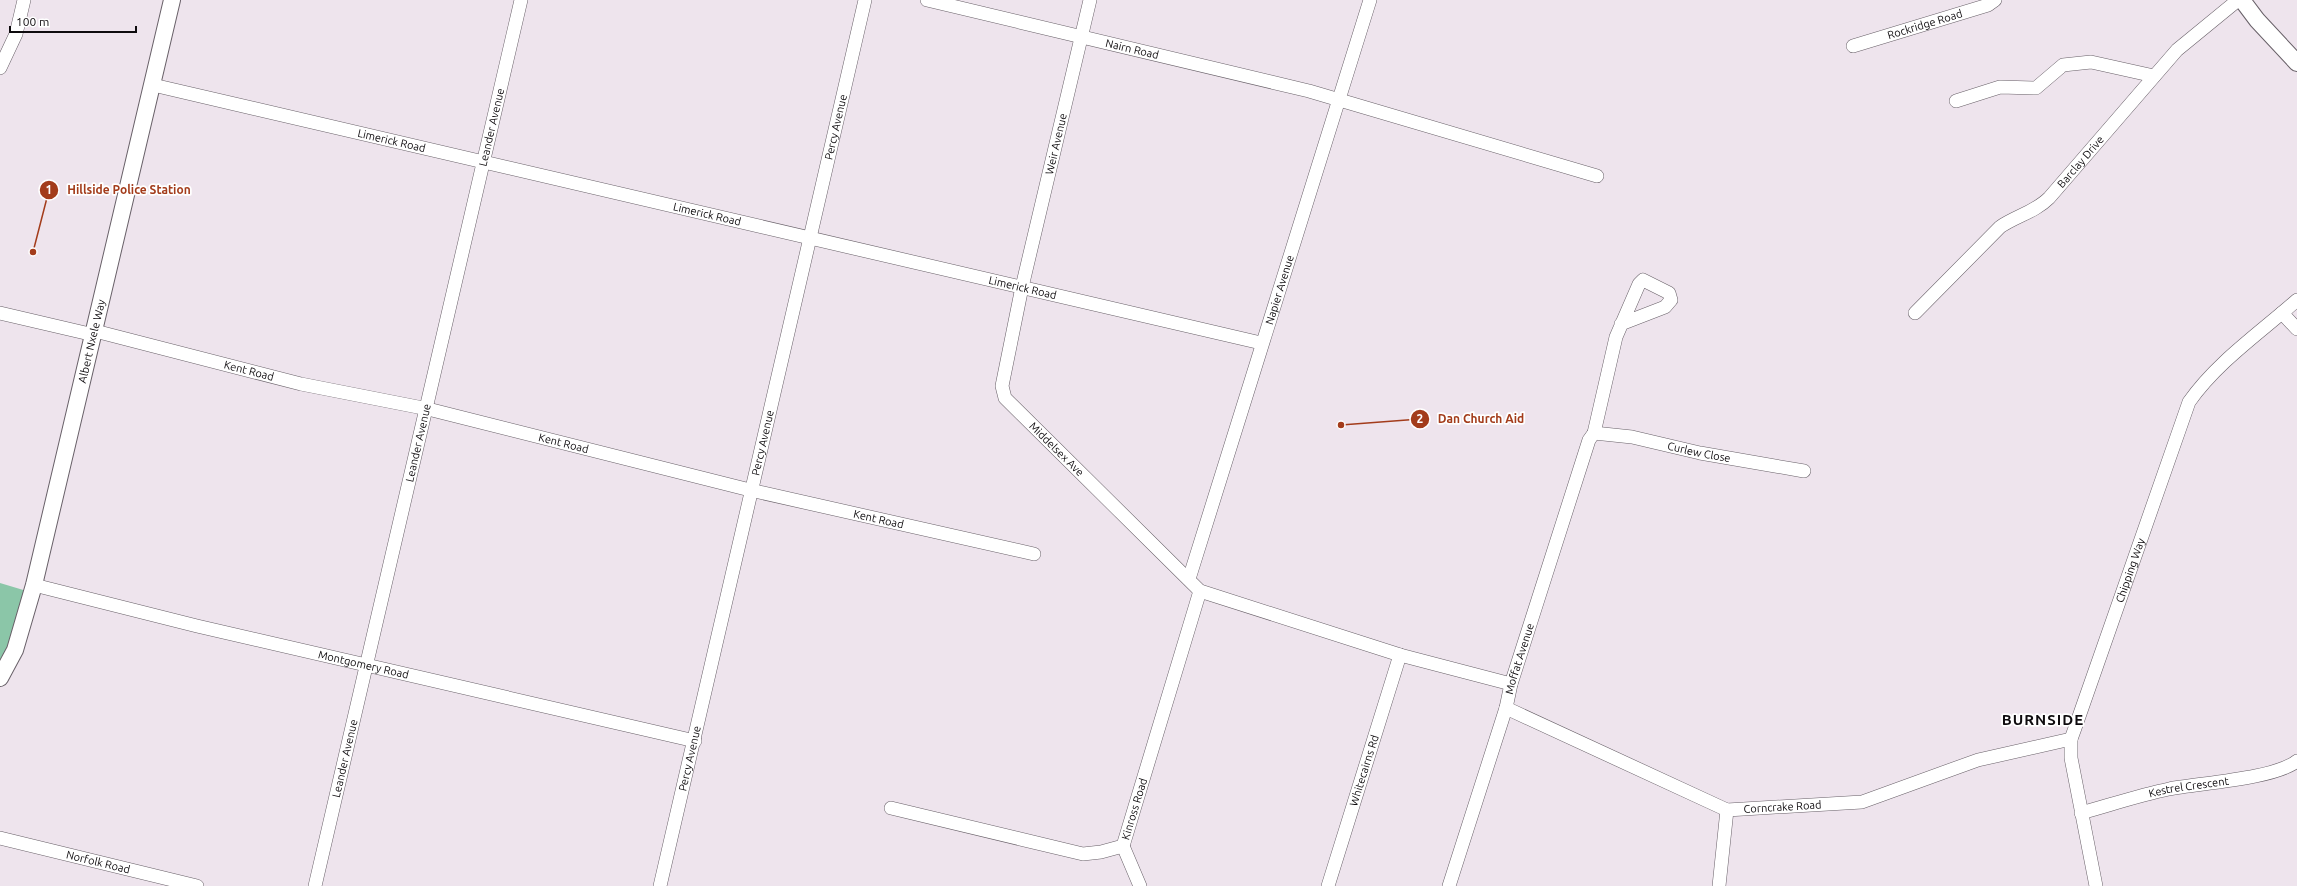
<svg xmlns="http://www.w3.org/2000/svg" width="2297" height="886" viewBox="0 0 2297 886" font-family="Ubuntu,sans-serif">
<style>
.green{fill:#8bc6a8}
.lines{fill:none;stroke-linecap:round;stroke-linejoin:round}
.minor-casing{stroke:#686068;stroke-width:14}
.major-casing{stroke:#686068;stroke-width:18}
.minor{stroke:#fff;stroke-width:13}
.major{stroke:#fff;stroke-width:16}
.labels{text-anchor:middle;stroke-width:3.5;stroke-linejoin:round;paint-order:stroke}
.street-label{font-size:11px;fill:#0e0b0e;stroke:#fff}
.district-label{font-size:15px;font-weight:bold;letter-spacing:1px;fill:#0e0b0e;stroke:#fff}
.leader{fill:none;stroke:#a33c1b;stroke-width:1.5}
.callout-dot{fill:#a33c1b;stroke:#fff;stroke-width:1.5}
.mark-label{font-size:12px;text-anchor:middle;font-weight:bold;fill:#fff}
.callout-label{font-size:12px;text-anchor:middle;font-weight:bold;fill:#a33c1b;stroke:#fff;stroke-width:3.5;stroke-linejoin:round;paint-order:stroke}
</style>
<rect width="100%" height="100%" fill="#eee4ed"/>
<polygon class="green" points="0,583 30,592 0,672"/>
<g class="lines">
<defs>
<g id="minor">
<path id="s1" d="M 927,0 L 1309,91 L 1597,176"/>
<path id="s2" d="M 1090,0 L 1022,287 L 1002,386 L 1005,398 L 1200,591 L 1400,655 L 1511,684"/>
<path id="s3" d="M 1853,46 L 1988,5 L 1995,0"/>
<polyline points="0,68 16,34 24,0"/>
<path id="s4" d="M 153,85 L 1261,343"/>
<polyline points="1956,101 2000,87 2036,88 2063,65 2091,62 2154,76"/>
<polyline points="0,313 94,335"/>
<path id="s5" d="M 1915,313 L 2000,227 C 2016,216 2035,212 2049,198 L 2177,50 L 2238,0"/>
<polyline points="2282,313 2297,329"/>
<path id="s6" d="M 95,331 L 301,384 L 428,409 L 750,490 L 1034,554"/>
<path id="s7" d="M 1594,433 L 1632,437 L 1700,453 L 1804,471"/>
<path id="s8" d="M 1189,579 L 1370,0"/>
<path id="s9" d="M 34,585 L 197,626 L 695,741"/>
<path id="s10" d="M 1506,708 L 1727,810 L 1862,802 L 1978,760 L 2071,739"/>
<path id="s11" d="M 891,808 L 1083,854 L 1101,852 L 1123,846 L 1200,591"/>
<path id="s12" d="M 2081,813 C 2110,805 2140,795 2169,789 C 2200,783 2274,779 2297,761"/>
<path id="s13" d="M 0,838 L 197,886"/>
<polyline points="1123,846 1140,886"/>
<path id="s14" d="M 315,886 L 521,0"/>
<path id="s15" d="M 660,886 L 865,0"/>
<path id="s16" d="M 1328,886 L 1400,655"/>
<path id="s17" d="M 1449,886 L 1506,708 L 1511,684 L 1589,440 L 1594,433 L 1616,337 L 1639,284 L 1643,280 L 1669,293 L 1671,300 L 1665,307 L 1621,324"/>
<polyline points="1719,886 1727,810"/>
<path id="s18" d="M 2096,886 L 2071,758 L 2071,739 L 2075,728 L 2189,402 C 2217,362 2261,332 2297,300"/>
</g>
<g id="major">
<polyline points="2242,0 2257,20 2297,63"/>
<path id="s19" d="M 0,678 L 15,650 L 34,585 L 172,0"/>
</g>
</defs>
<use href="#minor" class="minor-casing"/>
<use href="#major" class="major-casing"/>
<use href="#minor" class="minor"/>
<use href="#major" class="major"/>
</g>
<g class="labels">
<g class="street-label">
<text dy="4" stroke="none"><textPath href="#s3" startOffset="75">Rockridge Road</textPath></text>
<text dy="4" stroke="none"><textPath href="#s1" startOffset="211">Nairn Road</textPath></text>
<text dy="4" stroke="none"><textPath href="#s14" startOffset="779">Leander Avenue</textPath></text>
<text dy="4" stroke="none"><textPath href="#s15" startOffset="779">Percy Avenue</textPath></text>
<text dy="4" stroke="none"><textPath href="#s4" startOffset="245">Limerick Road</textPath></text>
<text transform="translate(1056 144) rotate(-77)" y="4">Weir Avenue</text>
<text dy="4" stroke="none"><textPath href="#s5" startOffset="226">Barclay Drive</textPath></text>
<text dy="4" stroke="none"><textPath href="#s4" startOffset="569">Limerick Road</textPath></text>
<text dy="4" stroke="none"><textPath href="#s4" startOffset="893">Limerick Road</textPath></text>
<text dy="4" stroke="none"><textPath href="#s8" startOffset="303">Napier Avenue</textPath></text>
<text dy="4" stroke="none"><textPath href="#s19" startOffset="350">Albert Nxele Way</textPath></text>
<text dy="4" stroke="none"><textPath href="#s6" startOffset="159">Kent Road</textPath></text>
<text dy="4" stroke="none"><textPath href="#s14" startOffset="455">Leander Avenue</textPath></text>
<text dy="4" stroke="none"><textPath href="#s15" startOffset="455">Percy Avenue</textPath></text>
<text dy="4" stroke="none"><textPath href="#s6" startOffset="482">Kent Road</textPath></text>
<text dy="4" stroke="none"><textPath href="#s2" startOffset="481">Middelsex Ave</textPath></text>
<text dy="4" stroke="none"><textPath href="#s7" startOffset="107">Curlew Close</textPath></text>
<text dy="4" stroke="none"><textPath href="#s6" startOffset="806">Kent Road</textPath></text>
<text dy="4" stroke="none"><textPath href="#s18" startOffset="328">Chipping Way</textPath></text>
<text dy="4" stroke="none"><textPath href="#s17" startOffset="238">Moffat Avenue</textPath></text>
<text dy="4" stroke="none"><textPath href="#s9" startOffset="339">Montgomery Road</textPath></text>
<text dy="4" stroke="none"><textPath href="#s14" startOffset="131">Leander Avenue</textPath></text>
<text dy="4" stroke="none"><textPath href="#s15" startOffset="131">Percy Avenue</textPath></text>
<text dy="4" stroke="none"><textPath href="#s16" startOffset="121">Whitecairns Rd</textPath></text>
<text dy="4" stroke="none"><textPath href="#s12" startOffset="111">Kestrel Crescent</textPath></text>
<text dy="4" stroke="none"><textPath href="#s10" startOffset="299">Corncrake Road</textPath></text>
<text dy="4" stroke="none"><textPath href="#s11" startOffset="277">Kinross Road</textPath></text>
<text dy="4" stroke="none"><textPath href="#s13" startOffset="101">Norfolk Road</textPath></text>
</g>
<g class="district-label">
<text x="2043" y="725">BURNSIDE</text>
</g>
</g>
<path class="leader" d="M33 252L49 190M1341 425L1420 419"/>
<g class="callout-dot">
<circle cx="33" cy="252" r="4"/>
<circle cx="1341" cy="425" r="4"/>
<circle cx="49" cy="190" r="10"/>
<circle cx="1420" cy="419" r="10"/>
</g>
<g class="mark-label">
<text x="49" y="194">1</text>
<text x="1420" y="423">2</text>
</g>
<g class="callout-label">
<text x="129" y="194">Hillside Police Station</text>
<text x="1481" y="423">Dan Church Aid</text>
</g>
<path d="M10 26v6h126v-6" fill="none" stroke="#0e0b0e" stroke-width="2"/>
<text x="16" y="26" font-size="12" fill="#0e0b0e" stroke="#ffffff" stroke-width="3" paint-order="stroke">100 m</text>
</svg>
